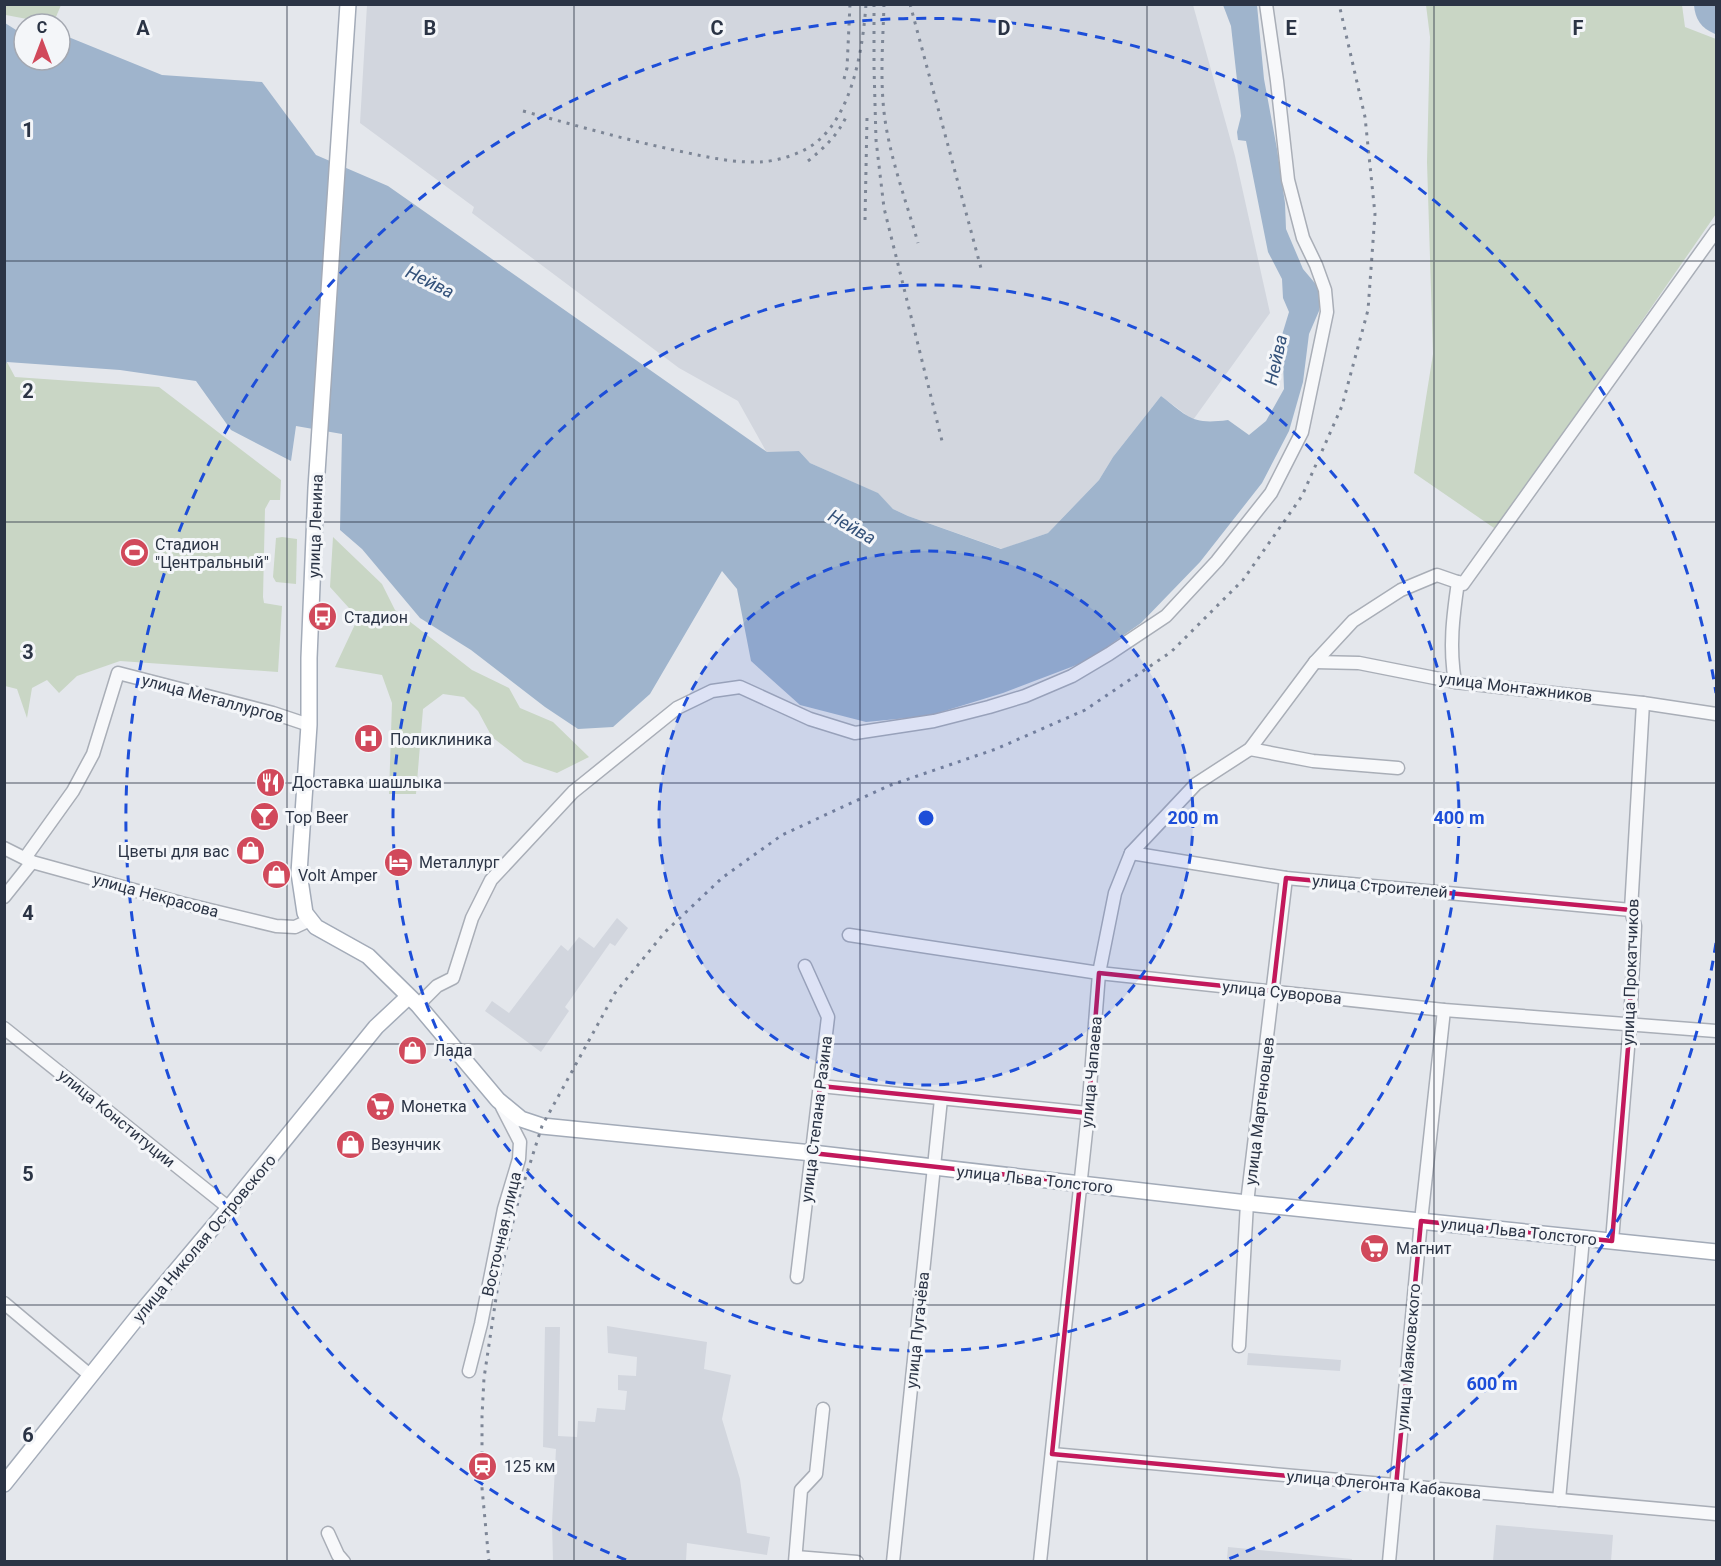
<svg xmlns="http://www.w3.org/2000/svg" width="1721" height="1566" viewBox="0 0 1721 1566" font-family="Roboto,sans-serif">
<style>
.built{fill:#d2d6de}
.green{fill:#c9d6c5}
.water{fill:#9fb4cc}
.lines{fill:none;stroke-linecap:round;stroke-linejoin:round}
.minor-casing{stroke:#a9aeb7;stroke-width:15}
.major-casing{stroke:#a3abb8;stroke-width:18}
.minor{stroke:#f7f8fa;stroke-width:12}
.major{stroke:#fff;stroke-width:15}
.rail{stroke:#7d8696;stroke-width:3;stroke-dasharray:3 6;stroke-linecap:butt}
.marked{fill:none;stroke:#c2185b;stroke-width:4.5;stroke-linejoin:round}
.grid{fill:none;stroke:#2b3445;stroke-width:1.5;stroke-opacity:0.55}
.ring{fill:none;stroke:#1d4ed8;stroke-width:3;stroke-dasharray:10 8}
.labels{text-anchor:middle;stroke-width:6;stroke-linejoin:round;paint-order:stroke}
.street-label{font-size:16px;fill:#2b3445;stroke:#f4f6f9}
.poi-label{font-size:16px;fill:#2b3445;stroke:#f4f6f9;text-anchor:start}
.water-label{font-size:18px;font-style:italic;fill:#34527a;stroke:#f4f6f9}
.grid-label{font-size:20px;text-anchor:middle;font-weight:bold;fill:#2b3445;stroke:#f4f6f9;stroke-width:6;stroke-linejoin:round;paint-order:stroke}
.centre{fill:#1d4ed8;stroke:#f4f6f9;stroke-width:3}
.ring-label{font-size:18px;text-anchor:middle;font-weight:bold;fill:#1d4ed8;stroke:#f4f6f9;stroke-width:6;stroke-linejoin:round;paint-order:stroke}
</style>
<rect width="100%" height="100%" fill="#e4e7ec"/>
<g class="built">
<polygon points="367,5 1193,5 1235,156 1270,313 1193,420 1161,396 1113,457 1099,480 1048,533 1002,549 908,516 893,509 877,493 810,463 799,451 767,453 738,401 679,368 472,213 474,207 360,123"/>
<polygon points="617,918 628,928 615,946 610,943 565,1007 569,1011 541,1052 485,1011 492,1001 509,1013 561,945 568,951 579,937 594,948"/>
<polygon points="607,1326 707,1342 704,1369 731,1375 722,1419 740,1479 747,1533 770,1537 767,1555 687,1543 686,1561 553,1561 552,1523 556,1449 543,1447 545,1327 560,1327 558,1436 577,1437 578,1421 595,1422 597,1408 625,1410 627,1391 618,1390 618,1375 636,1376 637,1357 608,1353"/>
<polygon points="1248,1353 1341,1360 1340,1371 1247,1365"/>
<polygon points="1496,1525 1613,1535 1611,1561 1493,1561"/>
<polygon points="1228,1547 1352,1559 1352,1561 1254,1562 1227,1559"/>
</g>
<g class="green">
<polygon points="5,4 61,4 61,5 53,24 6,15 5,13"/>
<polygon points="1426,5 1682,5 1685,27 1716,39 1716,214 1497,530 1414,473 1433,354 1427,162 1430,37"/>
<polygon points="7,362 15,377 159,387 281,480 280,500 270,500 265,509 263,597 264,603 282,606 278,672 120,661 77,676 59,693 47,680 32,688 27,718 17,689 5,686 4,366"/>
<polygon points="282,537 297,539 296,584 276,582 273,577 276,538"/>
<polygon points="333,537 382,584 395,610 472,670 509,688 520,708 553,722 589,757 557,773 524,762 492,737 478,711 464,697 443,694 423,709 416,794 389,794 392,703 382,675 335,667 358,618 330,587"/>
</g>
<g class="water">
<path d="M 1223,5 L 1257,5 L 1264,79 L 1277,149 L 1285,203 L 1286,229 L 1303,269 L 1319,288 L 1319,311 L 1309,334 L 1303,382 L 1289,431 L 1262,483 L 1200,562 L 1141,623 L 1087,661 L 1003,693 L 928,716 L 866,722 L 800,705 L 751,661 L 737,589 L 722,571 L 650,694 L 613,727 L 578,729 L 545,707 L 471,650 L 420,618 L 362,549 L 340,530 L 342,434 L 296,426 L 291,461 L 231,430 L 196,381 L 120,370 L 7,362 L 5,366 L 5,23 L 24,35 L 24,60 L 60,60 L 61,34 L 162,75 L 262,82 L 316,155 L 388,186 L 767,452 L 799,451 L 810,463 L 878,493 L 893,509 L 908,516 L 1001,549 L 1048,533 L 1099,480 L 1113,457 L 1161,396 C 1189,417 1191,425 1228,420 L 1249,435 L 1266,421 L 1284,389 L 1283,362 L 1273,360 L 1272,350 L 1282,335 L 1289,312 L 1283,298 L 1282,279 L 1268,252 L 1246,141 L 1238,140 L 1237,132 L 1241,116 L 1231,26 Z"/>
<path d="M 1694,5 L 1716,5 L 1716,32 L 1715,34 C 1701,28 1695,19 1694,5 Z"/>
</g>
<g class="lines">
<defs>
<g id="minor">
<polyline points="1315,662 1359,663 1455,682 1643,703 1716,714"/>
<path d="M 1455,682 C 1449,647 1453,616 1458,582"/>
<polyline points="1250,749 1313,761 1398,768"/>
<polyline points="4,848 32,862 181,903 276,926 295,927 310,920"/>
<polyline points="1131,853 1286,878 1631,910"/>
<polyline points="25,858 73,791 93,754 118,673 273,713 309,725"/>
<polyline points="4,897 32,862"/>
<polyline points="849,935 1099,973 1444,1010 1716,1031"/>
<polyline points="418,1005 437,986 453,978 472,918 491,880 573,792 677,708 712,691 740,687 810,719 855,733 934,721 989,707 1025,696 1072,676 1109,654 1166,616 1217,561 1271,493 1302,432 1327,312 1325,290 1316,265 1303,238 1288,180 1277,81 1266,4"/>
<polyline points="4,1028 229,1208"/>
<polyline points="820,1086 1088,1113"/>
<polyline points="1612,1241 1630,1024 1635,926 1631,910 1643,703"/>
<polyline points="797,1277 828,1017 805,966"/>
<polyline points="4,1303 91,1376"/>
<polyline points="1239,1346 1247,1203 1286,878"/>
<polyline points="469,1371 481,1324 504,1209 519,1159 520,1142 502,1107"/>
<polyline points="1052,1454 1716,1514"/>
<polyline points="1559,1500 1583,1238"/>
<polyline points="328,1533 338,1555 344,1562"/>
<polyline points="796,1557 857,1562"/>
<polyline points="795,1562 801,1490 816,1474 823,1409"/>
<polyline points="893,1562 941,1099"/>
<polyline points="1040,1562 1088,1113 1099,973 1115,893 1131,853 1196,784 1250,749 1315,662 1353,621 1401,590 1437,575 1463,584 1716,231"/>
<polyline points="1389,1562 1421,1221 1444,1010"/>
</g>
<g id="major">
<polyline points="348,4 316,488 309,658 309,725 299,873 305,913 316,927 368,956 418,1005 498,1100 521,1119 542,1126 812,1153 1247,1203 1716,1252"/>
<polyline points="4,1484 139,1315 229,1208 376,1027 408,997"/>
</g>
</defs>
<use href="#minor" class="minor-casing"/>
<use href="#major" class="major-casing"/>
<use href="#minor" class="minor"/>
<use href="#major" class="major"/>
<g class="rail">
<polyline points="874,4 874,67 876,140 884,208 942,441"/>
<path d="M 884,4 C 883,40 880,76 884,112 C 889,156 906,200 918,243"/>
<polyline points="910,4 982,272"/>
<polyline points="844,79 847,68 850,4"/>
<path d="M 523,111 C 574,125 623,139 674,150 C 703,156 730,163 760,162 C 779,161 805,153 819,140 C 853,110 863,48 866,4"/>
<path d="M 808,161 C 824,148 837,136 846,117"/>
<polyline points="865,220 867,118"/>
<polyline points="489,1562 482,1488 482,1416 484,1378 499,1278 519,1198 542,1126 615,993 665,932 722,878 782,835 888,786 996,749 1085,710 1171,652 1243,580 1302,496 1342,406 1368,310 1375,214 1365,117 1339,4"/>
</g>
</g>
<path class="marked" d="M 1286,878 L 1631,910 L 1630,1024 L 1612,1241 L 1421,1221 L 1396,1486 L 1052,1454 L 1080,1183 L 812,1153 L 820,1086 L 1088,1113 L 1099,973 L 1273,991 Z"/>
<path class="grid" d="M 287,4 L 287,1562M 574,4 L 574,1562M 860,4 L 860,1562M 1147,4 L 1147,1562M 1434,4 L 1434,1562M 4,261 L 1716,261M 4,522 L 1716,522M 4,783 L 1716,783M 4,1044 L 1716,1044M 4,1305 L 1716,1305"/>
<circle cx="926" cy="818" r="267" fill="#1d4ed8" fill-opacity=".12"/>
<g class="ring">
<circle cx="926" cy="818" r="267"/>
<circle cx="926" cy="818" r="533"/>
<path d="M1716 943A800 800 0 0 1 1226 1560M626 1560A800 800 0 1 1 1716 693"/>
</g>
<defs>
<symbol id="stadium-disc" viewBox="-11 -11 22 22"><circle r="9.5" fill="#d1495b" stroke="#f4f6f9"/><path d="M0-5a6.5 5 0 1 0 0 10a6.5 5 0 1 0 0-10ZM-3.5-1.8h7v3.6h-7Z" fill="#fff"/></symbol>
<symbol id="bus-disc" viewBox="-11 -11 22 22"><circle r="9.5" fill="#d1495b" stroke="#f4f6f9"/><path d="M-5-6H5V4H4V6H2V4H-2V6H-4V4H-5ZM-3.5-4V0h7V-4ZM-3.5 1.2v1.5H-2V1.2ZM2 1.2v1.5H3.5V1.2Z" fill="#fff"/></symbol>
<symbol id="hospital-disc" viewBox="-11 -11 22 22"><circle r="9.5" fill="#d1495b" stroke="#f4f6f9"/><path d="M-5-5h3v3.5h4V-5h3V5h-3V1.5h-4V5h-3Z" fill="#fff"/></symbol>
<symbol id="restaurant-disc" viewBox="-11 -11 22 22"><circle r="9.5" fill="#d1495b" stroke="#f4f6f9"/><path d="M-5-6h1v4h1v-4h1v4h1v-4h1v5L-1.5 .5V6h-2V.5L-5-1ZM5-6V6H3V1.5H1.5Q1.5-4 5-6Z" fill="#fff"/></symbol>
<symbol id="bar-disc" viewBox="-11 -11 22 22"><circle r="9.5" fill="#d1495b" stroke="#f4f6f9"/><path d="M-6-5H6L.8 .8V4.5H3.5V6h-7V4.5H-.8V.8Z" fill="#fff"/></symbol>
<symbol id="shop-disc" viewBox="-11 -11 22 22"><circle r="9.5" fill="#d1495b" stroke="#f4f6f9"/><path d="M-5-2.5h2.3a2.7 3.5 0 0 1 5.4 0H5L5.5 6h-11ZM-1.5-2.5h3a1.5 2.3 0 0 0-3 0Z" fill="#fff"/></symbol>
<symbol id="hotel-disc" viewBox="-11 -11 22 22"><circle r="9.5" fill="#d1495b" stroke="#f4f6f9"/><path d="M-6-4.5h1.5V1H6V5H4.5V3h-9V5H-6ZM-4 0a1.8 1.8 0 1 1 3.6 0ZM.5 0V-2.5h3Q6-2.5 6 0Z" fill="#fff"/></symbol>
<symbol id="supermarket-disc" viewBox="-11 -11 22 22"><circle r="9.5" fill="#d1495b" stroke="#f4f6f9"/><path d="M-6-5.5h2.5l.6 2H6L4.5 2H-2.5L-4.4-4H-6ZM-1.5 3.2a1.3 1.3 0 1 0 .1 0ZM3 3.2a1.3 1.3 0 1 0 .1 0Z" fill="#fff"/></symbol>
<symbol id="station-disc" viewBox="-11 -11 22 22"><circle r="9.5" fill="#d1495b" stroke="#f4f6f9"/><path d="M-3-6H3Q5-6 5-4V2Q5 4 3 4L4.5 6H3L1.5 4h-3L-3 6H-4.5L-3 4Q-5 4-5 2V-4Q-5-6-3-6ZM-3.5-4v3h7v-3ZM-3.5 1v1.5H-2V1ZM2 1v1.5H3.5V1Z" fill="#fff"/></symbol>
</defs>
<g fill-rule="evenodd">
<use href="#stadium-disc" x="118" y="536" width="33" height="33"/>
<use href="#bus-disc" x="306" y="600" width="33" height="33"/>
<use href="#hospital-disc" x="352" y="722" width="33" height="33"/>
<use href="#restaurant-disc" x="254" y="766" width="33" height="33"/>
<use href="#bar-disc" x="248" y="800" width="33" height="33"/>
<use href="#shop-disc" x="234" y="834" width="33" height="33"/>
<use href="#hotel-disc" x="382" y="846" width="33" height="33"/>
<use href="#shop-disc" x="260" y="858" width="33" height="33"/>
<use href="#shop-disc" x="396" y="1034" width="33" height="33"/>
<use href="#supermarket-disc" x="364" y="1090" width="33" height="33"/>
<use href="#shop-disc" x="334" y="1128" width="33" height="33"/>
<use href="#supermarket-disc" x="1358" y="1232" width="33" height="33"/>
<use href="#station-disc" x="466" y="1450" width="33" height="33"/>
</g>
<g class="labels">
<g class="street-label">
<text transform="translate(315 526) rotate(-88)" y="6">улица Ленина</text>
<text transform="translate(1516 687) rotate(7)" y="6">улица Монтажников</text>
<text transform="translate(213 698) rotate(15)" y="6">улица Металлургов</text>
<text transform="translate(1380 886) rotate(5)" y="6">улица Строителей</text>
<text transform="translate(156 895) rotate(15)" y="6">улица Некрасова</text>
<text transform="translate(1630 972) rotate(-88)" y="6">улица Прокатчиков</text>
<text transform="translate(1282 992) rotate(6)" y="6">улица Суворова</text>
<text transform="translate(1091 1072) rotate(-85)" y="6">улица Чапаева</text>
<text transform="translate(1259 1111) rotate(-83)" y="6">улица Мартеновцев</text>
<text transform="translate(117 1118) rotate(39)" y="6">улица Конституции</text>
<text transform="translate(816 1119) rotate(-83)" y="6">улица Степана Разина</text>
<text transform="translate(1035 1179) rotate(6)" y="6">улица Льва Толстого</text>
<text transform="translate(1519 1231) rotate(6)" y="6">улица Льва Толстого</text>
<text transform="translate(501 1234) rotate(-77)" y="6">Восточная улица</text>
<text transform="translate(204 1238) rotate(-50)" y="6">улица Николая Островского</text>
<text transform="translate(917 1330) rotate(-84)" y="6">улица Пугачёва</text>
<text transform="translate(1408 1357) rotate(-85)" y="6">улица Маяковского</text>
<text transform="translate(1384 1484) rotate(5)" y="6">улица Флегонта Кабакова</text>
</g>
<g class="poi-label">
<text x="155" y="550">Стадион<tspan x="155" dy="18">"Центральный"</tspan></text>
<text x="344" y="623">Стадион</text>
<text x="390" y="745">Поликлиника</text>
<text x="292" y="788">Доставка шашлыка</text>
<text x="285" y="823">Top Beer</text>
<text x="229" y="857" text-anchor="end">Цветы для вас</text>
<text x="419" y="868">Металлург</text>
<text x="298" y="881">Volt Amper</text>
<text x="434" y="1056">Лада</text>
<text x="401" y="1112">Монетка</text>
<text x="371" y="1150">Везунчик</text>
<text x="1396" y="1254">Магнит</text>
<text x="504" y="1472">125 км</text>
</g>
<g class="water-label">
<text transform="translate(430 282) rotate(26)" y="6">Нейва</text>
<text transform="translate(1276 360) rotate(-78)" y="6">Нейва</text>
<text transform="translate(852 527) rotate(30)" y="6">Нейва</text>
</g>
</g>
<g class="grid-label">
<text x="143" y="35">A</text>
<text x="430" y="35">B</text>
<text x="717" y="35">C</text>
<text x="1004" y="35">D</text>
<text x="1291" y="35">E</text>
<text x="1578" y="35">F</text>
<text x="28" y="137">1</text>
<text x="28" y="398">2</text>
<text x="28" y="659">3</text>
<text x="28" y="920">4</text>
<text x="28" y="1181">5</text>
<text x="28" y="1442">6</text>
</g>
<circle cx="926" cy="818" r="9" class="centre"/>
<g class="ring-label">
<text x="1193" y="824">200 m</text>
<text x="1459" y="824">400 m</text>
<text x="1492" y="1390">600 m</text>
</g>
<rect width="1721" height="1566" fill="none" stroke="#2b3445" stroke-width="12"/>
<g transform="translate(42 42)"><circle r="28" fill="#f4f6f9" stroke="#a4a8b1" stroke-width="1.5"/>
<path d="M0-4.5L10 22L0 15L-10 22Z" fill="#d1495b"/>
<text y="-9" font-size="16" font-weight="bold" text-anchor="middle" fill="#2b3445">С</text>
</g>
</svg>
